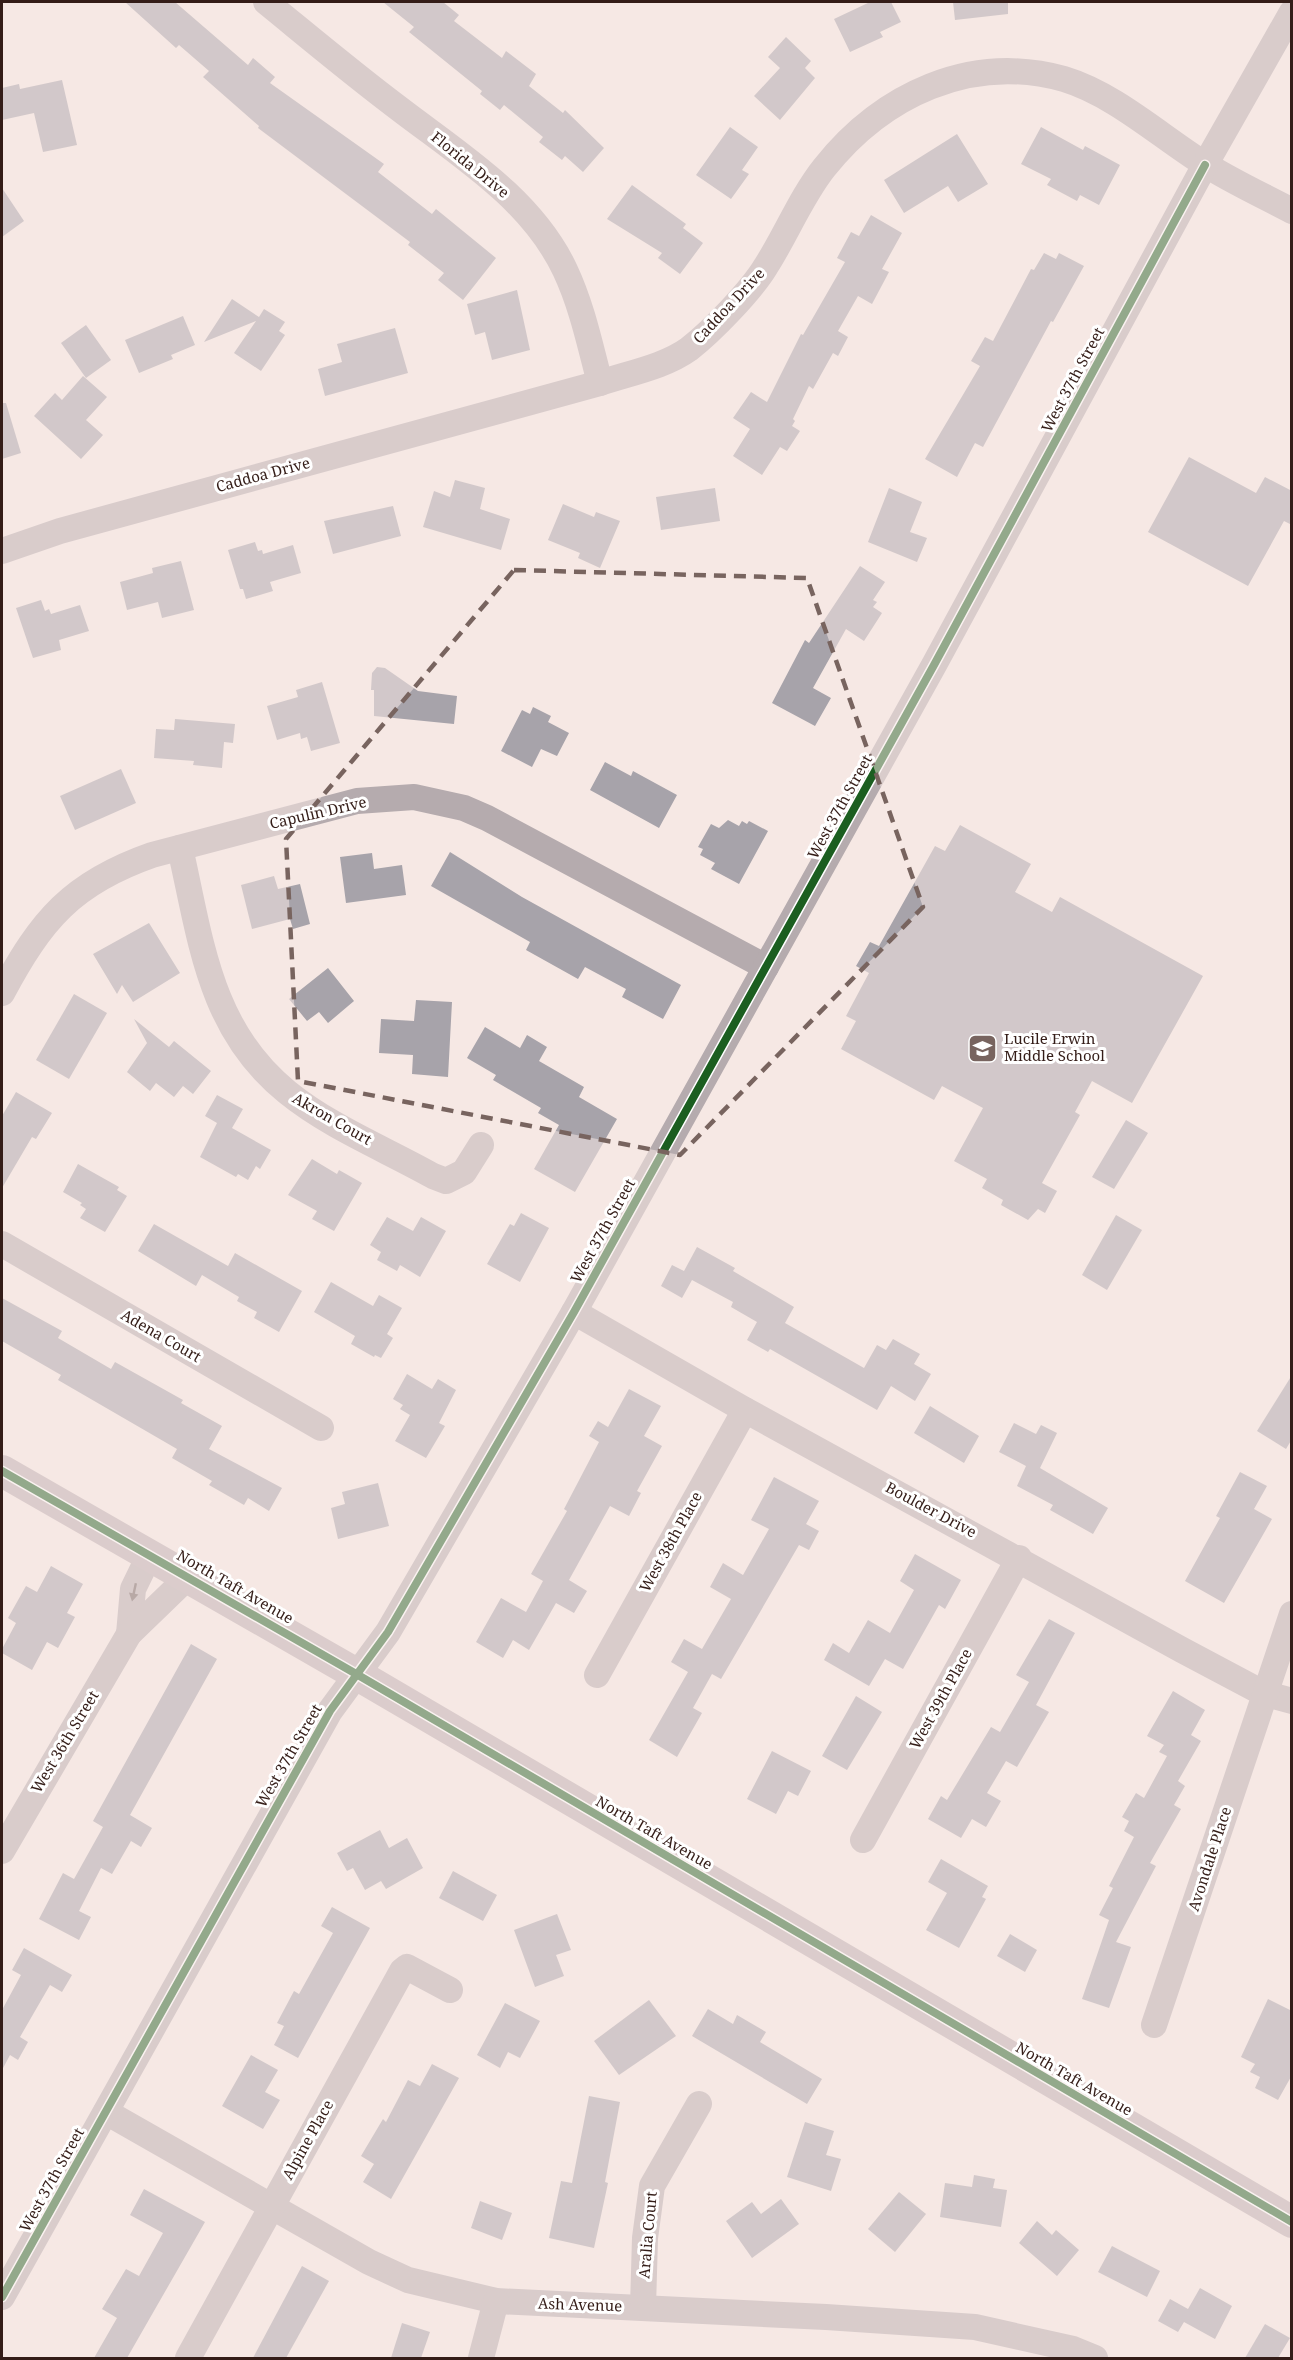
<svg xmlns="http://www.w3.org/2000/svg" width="1293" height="2360" viewBox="0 0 1293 2360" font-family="'Noto Serif',serif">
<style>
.building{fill:#a7a3aa}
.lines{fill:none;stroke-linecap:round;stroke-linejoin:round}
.minor{stroke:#b5abae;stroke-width:26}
.major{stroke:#baacaf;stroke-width:32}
.cycleway-casing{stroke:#fff;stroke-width:11}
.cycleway{stroke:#1b5e20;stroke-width:8}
.oneway{fill:#6e5d5c}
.marked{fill:none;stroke:#78645f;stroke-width:4.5;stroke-dasharray:12 8;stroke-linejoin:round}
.labels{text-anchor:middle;stroke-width:6;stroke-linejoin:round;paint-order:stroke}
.street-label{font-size:15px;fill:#341d18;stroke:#fff}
.poi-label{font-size:15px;fill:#341d18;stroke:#fff;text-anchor:start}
</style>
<rect width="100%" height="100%" fill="#f6e8e4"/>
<g class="building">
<polygon points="125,2 175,2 248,65 253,58 275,77 270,83 384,164 378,172 432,214 436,209 496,258 463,300 438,280 444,273 408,245 410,242 258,128 259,126 203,77 209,71 179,45 176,48"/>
<polygon points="383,2 443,2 459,15 454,21 502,58 506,51 536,74 529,86 563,113 565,110 604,148 583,172 565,156 562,160 539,142 543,137 504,105 500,110 480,94 482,91 409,32 414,27"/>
<polygon points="870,2 891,2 901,22 880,32 883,37 850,52 834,19"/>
<polygon points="953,2 1008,2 1008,14 955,20"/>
<polygon points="786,37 811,61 805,68 815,78 780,120 754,96 780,68 768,57"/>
<polygon points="62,80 77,145 43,152 34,113 2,120 2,88 19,84 20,89"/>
<polygon points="730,127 758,147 742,170 749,174 731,199 696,175"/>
<polygon points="1041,127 1083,150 1085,146 1120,165 1099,205 1080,195 1077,201 1047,185 1051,179 1021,164"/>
<polygon points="957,134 988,184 958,202 948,186 904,213 884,180"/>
<polygon points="632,185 686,224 683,228 703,243 680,274 658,258 662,253 607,219"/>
<polygon points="2,188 24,221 2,237"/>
<polygon points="871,215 902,233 882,269 889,272 872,304 858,296 838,331 848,337 838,356 833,353 813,389 809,386 793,419 795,421 792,426 800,431 787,451 780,447 762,475 733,456 750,429 733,418 751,392 767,402 801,334 803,335 845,262 837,258 851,232 859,236"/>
<polygon points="1044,253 1056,259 1059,253 1084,266 1053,322 1051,321 983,447 975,443 957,477 925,459 980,366 971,361 985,337 993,341 1031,269 1034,270"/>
<polygon points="517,290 530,350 492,360 485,332 475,335 467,304"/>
<polygon points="232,299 259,317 264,309 285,322 279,331 285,335 261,371 234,353 256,321 204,342"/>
<polygon points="183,316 195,345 171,355 173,359 139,373 125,340"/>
<polygon points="86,325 111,360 86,378 61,343"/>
<polygon points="395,328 408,373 325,396 318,369 342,362 337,344"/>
<polygon points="83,376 107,397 86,420 103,435 81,459 34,416 55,393 62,400"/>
<polygon points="2,403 6,403 21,453 2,459"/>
<polygon points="1189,457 1256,493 1265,477 1292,491 1292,525 1284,521 1248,586 1148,532"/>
<polygon points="455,480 485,488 480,509 510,519 501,550 423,527 434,491 450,497"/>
<polygon points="715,488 720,521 661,530 656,497"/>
<polygon points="889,488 922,502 910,532 927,538 917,562 868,542"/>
<polygon points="563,504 594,517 596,512 620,521 600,568 578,558 580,553 548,540"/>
<polygon points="393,506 401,536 333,554 324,521"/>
<polygon points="255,542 258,551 262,550 263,554 293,545 301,573 270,582 273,591 246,599 243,589 240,589 228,550"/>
<polygon points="181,561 194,610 162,618 158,602 127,610 120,582 153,573 152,568"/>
<polygon points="860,566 885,582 873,600 877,602 873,607 882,613 864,641 846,629 813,688 831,698 815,726 772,703 805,640 809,643"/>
<polygon points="41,600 45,611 49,609 51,614 80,605 89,631 59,640 61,650 33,658 16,608"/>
<polygon points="377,667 385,668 418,691 457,696 454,724 374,716 374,690 371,690 372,673"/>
<polygon points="322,682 340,743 311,751 307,737 301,739 300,733 277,740 267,706 298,697 296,690"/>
<polygon points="533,707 551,716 548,722 569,733 557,756 541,749 532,767 501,751 522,710 530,714"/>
<polygon points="175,719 235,724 233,743 224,742 222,768 193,765 194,761 154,758 156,729 174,730"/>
<polygon points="605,762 631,776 633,771 677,795 659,828 590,790"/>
<polygon points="121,769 136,803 75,830 60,796"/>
<polygon points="728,820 739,826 742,821 747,824 749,821 768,831 739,884 711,869 715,863 700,855 703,849 698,847 711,824 719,828"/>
<polygon points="960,825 1031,864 1015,892 1052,912 1060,897 1203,976 1132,1103 1092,1081 1075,1112 1080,1115 1042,1183 1057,1191 1045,1213 1038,1209 1028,1220 1001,1205 1003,1200 982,1188 987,1179 954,1161 983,1108 942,1086 934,1100 841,1049 856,1021 846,1016 869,973 856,966 870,942 879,946 935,846 945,851"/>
<polygon points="450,852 522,897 681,985 663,1019 622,997 626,989 585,967 578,979 526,950 530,942 431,886"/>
<polygon points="372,853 374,869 402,865 406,895 346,903 340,857"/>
<polygon points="274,876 278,889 300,884 310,924 293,929 290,919 252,929 241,885"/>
<polygon points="149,923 180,973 133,1002 122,985 117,994 93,954"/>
<polygon points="328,968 354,1001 328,1023 319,1012 307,1021 289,999"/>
<polygon points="74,994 107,1013 69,1079 36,1060"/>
<polygon points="416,1000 452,1002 448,1077 412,1074 413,1055 379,1053 381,1019 414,1021"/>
<polygon points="134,1019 169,1047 174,1041 211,1071 193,1094 183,1086 174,1097 156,1083 150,1091 127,1072 147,1043"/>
<polygon points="485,1027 520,1048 527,1035 547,1047 539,1061 584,1087 579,1097 617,1119 575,1192 534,1169 559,1125 538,1113 541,1108 493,1080 496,1075 467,1058"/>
<polygon points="16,1092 52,1113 36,1139 32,1137 2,1188 2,1116"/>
<polygon points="217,1095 243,1109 232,1128 271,1150 260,1169 256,1166 248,1180 238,1174 236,1177 200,1157 217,1123 205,1116"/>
<polygon points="1126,1120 1148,1133 1114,1189 1092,1177"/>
<polygon points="312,1159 337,1174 339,1170 362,1183 334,1231 312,1219 317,1211 288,1195"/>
<polygon points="78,1164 119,1187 117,1190 127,1196 105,1232 80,1218 86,1209 80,1205 82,1203 63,1192"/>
<polygon points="521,1213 549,1228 520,1282 487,1264 510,1224 514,1226"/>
<polygon points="1116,1215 1142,1230 1107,1290 1082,1275"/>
<polygon points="387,1217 413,1231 421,1217 446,1231 420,1277 400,1265 397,1271 377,1260 381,1252 370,1245"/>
<polygon points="154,1224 228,1266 235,1253 302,1291 279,1332 254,1318 257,1312 237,1301 239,1297 202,1275 196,1286 138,1251"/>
<polygon points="697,1247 735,1268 733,1271 794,1307 785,1323 864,1368 877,1345 886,1350 893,1339 920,1354 914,1364 931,1374 915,1401 891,1386 877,1410 770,1349 768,1352 747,1340 757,1322 731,1307 733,1302 692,1280 682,1298 661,1286 672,1265 684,1271"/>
<polygon points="331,1282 373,1306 379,1295 402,1308 387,1334 393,1338 381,1358 375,1355 374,1357 351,1344 355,1336 314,1312"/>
<polygon points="2,1298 62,1331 58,1338 111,1369 115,1362 183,1400 181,1403 222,1426 209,1449 282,1488 269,1511 248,1498 244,1505 209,1485 212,1481 172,1458 177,1449 58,1380 61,1375 2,1341"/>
<polygon points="407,1374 432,1389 438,1379 456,1390 439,1423 445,1426 426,1458 395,1441 410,1415 400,1409 403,1405 393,1399"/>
<polygon points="1292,1375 1292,1439 1286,1449 1257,1431"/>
<polygon points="629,1389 661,1406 644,1436 662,1446 637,1491 641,1493 629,1516 610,1506 569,1580 587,1591 574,1613 556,1603 529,1650 513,1640 503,1658 476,1642 501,1598 526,1612 543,1581 531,1574 567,1511 564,1509 599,1442 589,1436 598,1421 608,1427"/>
<polygon points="930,1406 979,1436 964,1463 914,1433"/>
<polygon points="1014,1423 1036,1434 1041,1425 1057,1433 1040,1468 1108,1508 1093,1534 1050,1510 1053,1505 1017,1486 1026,1466 999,1452"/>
<polygon points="1240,1472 1267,1486 1254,1509 1272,1519 1224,1603 1185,1581 1220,1518 1216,1516"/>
<polygon points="774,1477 819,1501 806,1524 819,1531 809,1550 799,1545 721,1679 712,1674 693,1708 702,1713 677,1757 649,1740 688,1672 671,1662 684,1639 702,1649 731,1599 710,1587 723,1563 743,1575 769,1529 751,1520"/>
<polygon points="378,1483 389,1526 338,1539 331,1508 345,1504 342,1492"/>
<polygon points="915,1554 961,1580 945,1609 939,1605 903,1669 885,1659 869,1686 824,1660 833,1643 849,1653 868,1620 890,1633 914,1590 900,1581"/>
<polygon points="51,1566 83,1584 67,1613 75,1617 58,1648 47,1642 32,1670 2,1653 2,1649 16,1623 8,1618 26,1586 37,1592"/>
<polygon points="1049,1619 1075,1633 1036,1705 1049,1712 1017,1767 1006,1761 987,1793 1001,1801 986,1827 972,1819 961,1838 928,1819 941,1796 947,1800 991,1727 1000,1732 1029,1682 1016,1675"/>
<polygon points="191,1644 217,1659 130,1815 152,1828 141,1847 131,1841 112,1874 101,1868 79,1911 91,1917 79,1940 39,1919 63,1873 74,1879 103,1827 93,1821"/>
<polygon points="1173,1691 1205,1710 1191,1735 1201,1741 1178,1781 1185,1786 1174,1805 1181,1809 1150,1863 1156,1866 1116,1942 1131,1947 1109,2008 1082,1999 1109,1920 1099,1915 1113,1888 1109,1886 1134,1837 1124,1831 1129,1821 1122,1817 1136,1793 1144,1798 1167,1756 1159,1752 1164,1745 1147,1736"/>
<polygon points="856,1696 882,1712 847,1770 822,1756"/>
<polygon points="772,1751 811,1771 798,1796 788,1791 776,1814 747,1799"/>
<polygon points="380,1830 389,1848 407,1838 423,1868 386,1889 381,1881 365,1890 353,1868 347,1871 337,1853"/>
<polygon points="941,1859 988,1886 982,1897 986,1899 959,1948 926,1930 947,1893 928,1882"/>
<polygon points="453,1871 497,1895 483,1921 439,1898"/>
<polygon points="332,1907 370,1928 298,2058 274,2045 284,2026 277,2023 294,1991 299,1994 333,1933 321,1926"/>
<polygon points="557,1914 571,1950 556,1955 564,1976 535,1987 514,1930"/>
<polygon points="1010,1934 1037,1950 1025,1972 997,1956"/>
<polygon points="24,1948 72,1975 62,1992 50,1985 20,2037 28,2042 18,2060 10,2055 2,2070 2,2010 21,1975 12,1970"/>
<polygon points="1268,1999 1292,2011 1292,2075 1278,2100 1255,2088 1260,2077 1250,2072 1255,2064 1241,2057"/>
<polygon points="649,2000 676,2036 619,2075 594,2041"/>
<polygon points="505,2003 540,2021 520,2058 508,2052 500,2068 477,2055"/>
<polygon points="708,2009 733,2024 737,2015 766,2032 760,2042 822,2079 807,2104 692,2036"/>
<polygon points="251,2055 278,2070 265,2092 280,2100 263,2129 222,2106"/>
<polygon points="432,2064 459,2078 391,2199 363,2182 374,2164 361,2156 383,2119 386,2122 408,2080 420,2086"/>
<polygon points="589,2096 620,2102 605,2182 608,2183 594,2248 549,2238 561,2181 572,2183"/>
<polygon points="805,2122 834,2131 826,2155 841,2159 831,2191 787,2177"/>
<polygon points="974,2175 995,2179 993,2188 1007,2190 1001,2227 940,2217 945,2183 972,2187"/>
<polygon points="144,2189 205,2222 127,2358 94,2358 117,2318 102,2309 126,2269 139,2276 163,2233 130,2215"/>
<polygon points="899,2192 926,2214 895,2252 868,2229"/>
<polygon points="781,2199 799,2224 752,2258 726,2221 752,2202 761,2214"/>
<polygon points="480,2201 512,2213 502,2240 471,2228"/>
<polygon points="1037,2221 1052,2235 1056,2230 1079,2250 1057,2276 1019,2243"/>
<polygon points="1112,2246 1160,2271 1147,2297 1098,2272"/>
<polygon points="302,2266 329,2281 286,2358 253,2358"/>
<polygon points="1200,2288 1232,2306 1215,2339 1184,2322 1178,2332 1158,2321 1170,2299 1188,2309"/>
<polygon points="402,2323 430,2332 421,2358 391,2358"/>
<polygon points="1265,2324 1290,2338 1278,2358 1245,2358"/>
</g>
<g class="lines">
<g class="minor">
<path d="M 266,2 C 309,37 353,74 397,107 C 458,154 531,198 565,270 C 582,306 590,345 600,383"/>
<path d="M 2,551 L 60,531 L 600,383 C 629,373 664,367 689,349 C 712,331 751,291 766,266 C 786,235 801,197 824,168 C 882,95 970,53 1064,79 C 1114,94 1160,136 1203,163 C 1231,181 1262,195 1292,211"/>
<path d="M 180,848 C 201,940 209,1029 287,1092 C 330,1127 385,1149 433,1176 L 446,1181 L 464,1172 L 481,1145"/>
<path d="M 2,993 C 41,920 72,883 152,855 L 357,801 L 414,797 L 464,808 L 487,818 L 766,967"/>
<polyline points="2,1244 321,1428"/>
<polyline points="574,1312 745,1410 1182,1650 1263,1693 1292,1701"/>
<polyline points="129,1634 133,1589 150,1554"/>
<polyline points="597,1675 745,1410"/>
<polyline points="863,1840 1019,1558"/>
<polyline points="2,1851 129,1634 189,1576"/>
<polyline points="1154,2025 1292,1614"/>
<polyline points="106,2112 369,2262 408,2280 496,2301 826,2317 975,2327 1073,2349 1095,2358"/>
<polyline points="2,2297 330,1711 388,1632 574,1312 934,665 1205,165 1292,12"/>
<polyline points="643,2307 645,2238 652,2186 699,2104"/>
<polyline points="188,2358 402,1971 407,1967 450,1990"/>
<polyline points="481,2358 496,2301"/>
</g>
<polyline class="major" points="2,1471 358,1675 1292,2222"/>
<defs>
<g id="cycleway">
<polyline points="2,1471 358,1675 1292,2222"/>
<polyline points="2,2297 330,1711 388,1632 574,1312 934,665 1205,165"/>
</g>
</defs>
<use href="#cycleway" class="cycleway-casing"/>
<use href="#cycleway" class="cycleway"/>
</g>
<defs><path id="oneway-solid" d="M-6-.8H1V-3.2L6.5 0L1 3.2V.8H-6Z" transform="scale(1.5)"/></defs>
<use class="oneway" href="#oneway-solid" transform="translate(134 1592) rotate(102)"/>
<path d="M0 0H1293V2360H0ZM 514,570 L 807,578 L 923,907 L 680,1155 L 298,1081 L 286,839 Z" fill="#f6e8e4" fill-opacity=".55" fill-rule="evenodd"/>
<path class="marked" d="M 514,570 L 807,578 L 923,907 L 680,1155 L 298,1081 L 286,839 Z"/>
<defs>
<symbol id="school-square" viewBox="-11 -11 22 22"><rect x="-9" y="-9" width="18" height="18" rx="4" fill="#78645f" stroke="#fff"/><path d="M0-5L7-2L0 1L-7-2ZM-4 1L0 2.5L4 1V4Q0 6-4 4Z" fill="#fff"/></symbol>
</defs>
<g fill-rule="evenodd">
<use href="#school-square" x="966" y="1032" width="33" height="33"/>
</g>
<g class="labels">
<g class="street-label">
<text transform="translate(470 165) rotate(39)" y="5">Florida Drive</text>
<text transform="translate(729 306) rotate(-47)" y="5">Caddoa Drive</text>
<text transform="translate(1073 380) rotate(-62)" y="5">West 37th Street</text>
<text transform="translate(263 475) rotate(-15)" y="5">Caddoa Drive</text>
<text transform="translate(840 807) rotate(-61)" y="5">West 37th Street</text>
<text transform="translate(318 813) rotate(-13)" y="5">Capulin Drive</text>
<text transform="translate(332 1119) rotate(30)" y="5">Akron Court</text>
<text transform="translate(603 1231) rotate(-61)" y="5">West 37th Street</text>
<text transform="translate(161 1336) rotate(30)" y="5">Adena Court</text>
<text transform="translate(931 1510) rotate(28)" y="5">Boulder Drive</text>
<text transform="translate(671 1542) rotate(-61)" y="5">West 38th Place</text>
<text transform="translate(235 1587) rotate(30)" y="5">North Taft Avenue</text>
<text transform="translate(941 1699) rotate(-61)" y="5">West 39th Place</text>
<text transform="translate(65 1742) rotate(-59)" y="5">West 36th Street</text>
<text transform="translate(289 1756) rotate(-60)" y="5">West 37th Street</text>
<text transform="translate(654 1833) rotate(30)" y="5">North Taft Avenue</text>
<text transform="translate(1210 1859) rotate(-72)" y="5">Avondale Place</text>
<text transform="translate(1074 2079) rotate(30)" y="5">North Taft Avenue</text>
<text transform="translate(308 2140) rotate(-61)" y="5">Alpine Place</text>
<text transform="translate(52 2180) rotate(-61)" y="5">West 37th Street</text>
<text transform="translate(648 2235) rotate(-85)" y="5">Aralia Court</text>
<text transform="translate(580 2305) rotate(2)" y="5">Ash Avenue</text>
</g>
<g class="poi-label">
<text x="1004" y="1044">Lucile Erwin<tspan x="1004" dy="17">Middle School</tspan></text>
</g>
</g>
<rect width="1293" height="2360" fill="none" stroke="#341d18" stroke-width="6"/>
</svg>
